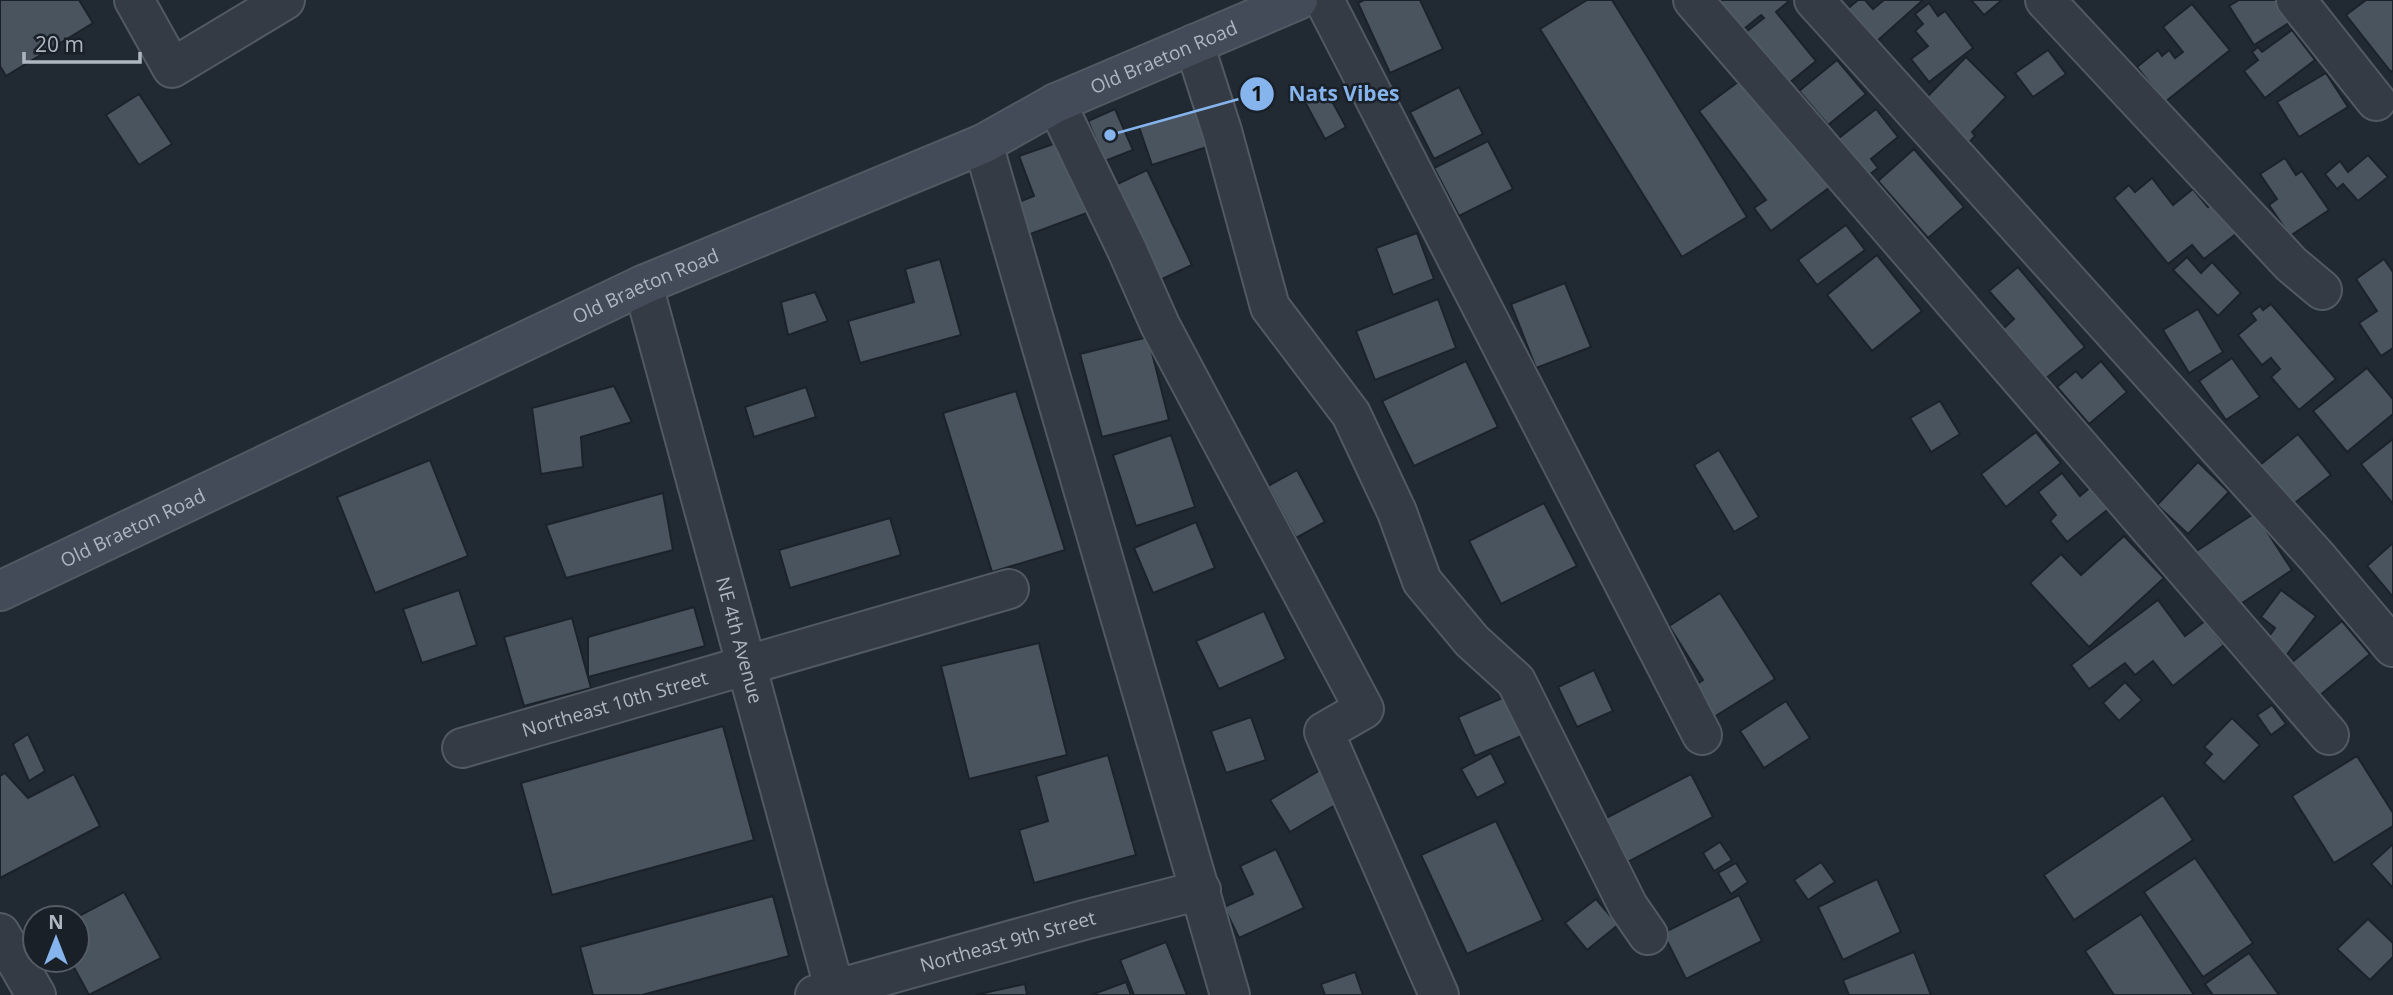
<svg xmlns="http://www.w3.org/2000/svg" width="2393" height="995" viewBox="0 0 2393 995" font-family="'Open Sans',sans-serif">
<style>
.building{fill:#49545f;stroke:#1b222a;stroke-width:2}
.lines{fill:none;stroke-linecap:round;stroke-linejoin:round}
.street-casing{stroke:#515962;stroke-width:42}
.secondary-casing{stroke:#515962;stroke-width:42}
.street{stroke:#343b44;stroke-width:38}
.secondary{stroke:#424b57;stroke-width:38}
.labels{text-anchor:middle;stroke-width:5;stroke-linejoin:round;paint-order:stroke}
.street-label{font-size:19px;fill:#aeb6c1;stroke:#192028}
.leader{fill:none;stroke:#86b4ed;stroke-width:2.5}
.callout-dot{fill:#86b4ed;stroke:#192028;stroke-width:2.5}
.mark-label{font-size:21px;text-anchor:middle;font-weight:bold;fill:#111}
.callout-label{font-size:21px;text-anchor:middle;font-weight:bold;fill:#86b4ed;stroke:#192028;stroke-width:5;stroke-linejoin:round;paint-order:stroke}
</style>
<rect width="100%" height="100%" fill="#212a33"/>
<g class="building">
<polygon points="0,0 79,0 93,23 6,76 0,66"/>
<polygon points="1364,0 1420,0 1443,49 1390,73 1358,3"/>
<polygon points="1587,0 1612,0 1747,217 1682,257 1540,29"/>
<polygon points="1712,0 1787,0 1788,2 1776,12 1816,61 1778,92 1736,40 1764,18 1761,15 1739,33"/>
<polygon points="1858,0 1865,0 1873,9 1884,0 1923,0 1867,50 1838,17"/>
<polygon points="1971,0 2002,0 1984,15"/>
<polygon points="2239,0 2279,0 2292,21 2254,45 2229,6"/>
<polygon points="2366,0 2393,0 2393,70 2391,72 2346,15"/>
<polygon points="1929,3 1938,16 1945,11 1973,48 1929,82 1911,59 1928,46 1915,31 1923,24 1915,14"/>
<polygon points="2192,4 2230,50 2165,102 2137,67 2158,50 2162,56 2169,50 2175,58 2183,52 2163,27"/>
<polygon points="2292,30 2315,60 2265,98 2244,71 2258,60 2252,52 2258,47 2262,52"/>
<polygon points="2048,50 2066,74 2033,97 2015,73"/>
<polygon points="1966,57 2006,97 1972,132 1975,136 1960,152 1925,118 1936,106 1927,97"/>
<polygon points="1837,60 1866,94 1828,125 1799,91"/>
<polygon points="2326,73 2348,107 2299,137 2277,102"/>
<polygon points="1746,76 1830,187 1771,231 1754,208 1766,200 1699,111"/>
<polygon points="1459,87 1483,134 1434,159 1410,112"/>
<polygon points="1326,90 1346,127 1325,139 1305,102"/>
<polygon points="139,94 172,144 139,165 106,115"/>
<polygon points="1200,108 1213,145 1152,165 1139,127"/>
<polygon points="1115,109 1133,150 1105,161 1088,121"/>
<polygon points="1876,109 1898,137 1871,159 1878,168 1865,178 1835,141"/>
<polygon points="1488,141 1513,189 1459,216 1434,168"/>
<polygon points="1059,142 1087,213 1025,236 1014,204 1034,196 1019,156"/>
<polygon points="1914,149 1964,207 1928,238 1878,181"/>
<polygon points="2368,155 2388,177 2358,201 2343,184 2337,189 2325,174 2340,161 2348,172"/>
<polygon points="2285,158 2296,175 2302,171 2329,210 2290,236 2269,205 2277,199 2260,174"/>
<polygon points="1147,170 1192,265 1158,281 1113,186"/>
<polygon points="2152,178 2173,205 2193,189 2208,207 2217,200 2241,230 2204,259 2192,245 2168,264 2114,198 2129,185 2135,192"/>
<polygon points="1846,225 1865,250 1817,285 1798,260"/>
<polygon points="1417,233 1434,279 1393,295 1376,248"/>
<polygon points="1877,255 1922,311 1872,351 1827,295"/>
<polygon points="2187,257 2201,273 2212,262 2241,293 2218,316 2173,270"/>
<polygon points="940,259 961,335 860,363 848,321 914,302 905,269"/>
<polygon points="2384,259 2393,272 2393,348 2381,356 2359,323 2377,311 2356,279"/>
<polygon points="2018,267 2085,347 2045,379 2003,329 2014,319 1989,291"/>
<polygon points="1565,283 1591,347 1536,368 1511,304"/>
<polygon points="815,292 828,321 788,335 781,302"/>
<polygon points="1438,299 1456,348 1375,380 1356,331"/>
<polygon points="2271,304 2336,379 2299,410 2271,377 2280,369 2271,358 2262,365 2238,335 2256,320 2251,313 2260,306 2263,310"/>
<polygon points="2198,309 2223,352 2189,373 2163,330"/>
<polygon points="1148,337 1169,420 1102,437 1080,354"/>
<polygon points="2232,358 2260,397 2226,420 2199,381"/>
<polygon points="1466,361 1498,427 1414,466 1382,401"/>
<polygon points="2101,361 2127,392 2089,424 2057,387 2076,371 2082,378"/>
<polygon points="2367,368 2393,399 2393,414 2347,452 2313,411"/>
<polygon points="614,386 632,422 581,437 583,467 541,474 532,408"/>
<polygon points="806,387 816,417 754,437 745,407"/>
<polygon points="1016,391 1065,550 992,572 943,413"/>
<polygon points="1940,401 1960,434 1931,452 1910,418"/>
<polygon points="2036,432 2061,463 2006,507 1981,474"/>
<polygon points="2298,434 2331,475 2292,505 2260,465"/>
<polygon points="1171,435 1195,507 1136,526 1113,455"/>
<polygon points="2393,439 2393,504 2361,464"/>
<polygon points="1719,450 1759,517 1734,532 1694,465"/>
<polygon points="430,460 468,556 375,593 337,497"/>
<polygon points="2198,462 2229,492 2188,534 2157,505"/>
<polygon points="1297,470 1325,522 1296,538 1268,486"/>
<polygon points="2062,473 2080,496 2093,485 2111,507 2067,542 2050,521 2056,515 2038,492"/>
<polygon points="663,493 673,550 566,578 546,525"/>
<polygon points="1544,503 1577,566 1501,604 1469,541"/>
<polygon points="2255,513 2292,570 2230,611 2192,554"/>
<polygon points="890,518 901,555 790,588 779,550"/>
<polygon points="1196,522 1215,568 1153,593 1134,548"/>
<polygon points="2124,536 2164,578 2089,647 2030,583 2061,554 2081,575"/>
<polygon points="2393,543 2393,597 2367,566"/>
<polygon points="459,590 477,645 422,663 403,609"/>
<polygon points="2281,590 2316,616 2280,664 2260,649 2275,628 2261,617"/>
<polygon points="1720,593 1775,679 1709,720 1690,689 1703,680 1669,626"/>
<polygon points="2158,600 2185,636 2205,621 2224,645 2173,686 2153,661 2135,675 2125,663 2089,689 2071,665"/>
<polygon points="694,607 705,646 588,677 588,637"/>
<polygon points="1264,611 1286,659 1219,689 1196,641"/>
<polygon points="572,618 591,688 524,706 504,637"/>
<polygon points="2342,621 2370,654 2319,696 2291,663"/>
<polygon points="1039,643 1067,755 969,779 941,666"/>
<polygon points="1594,670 1613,711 1577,727 1558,687"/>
<polygon points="2125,682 2142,700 2119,721 2103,703"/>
<polygon points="1507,696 1524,735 1475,756 1458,717"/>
<polygon points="1786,701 1810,738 1764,768 1740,731"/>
<polygon points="2272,705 2286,724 2271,735 2257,715"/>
<polygon points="1251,717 1266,760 1226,773 1211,731"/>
<polygon points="2232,718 2260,745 2224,782 2204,763 2212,754 2204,747"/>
<polygon points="723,726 754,840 552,895 521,783"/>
<polygon points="28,734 45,771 29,781 13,744"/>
<polygon points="1491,753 1506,783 1477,798 1461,769"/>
<polygon points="1108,755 1136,855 1034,883 1019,830 1048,821 1036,776"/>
<polygon points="2357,756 2393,813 2393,826 2334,863 2292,796"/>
<polygon points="1322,769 1342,801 1290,832 1270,800"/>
<polygon points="5,773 28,798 74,774 100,826 0,878 0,776"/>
<polygon points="1691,774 1713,817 1628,862 1606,818"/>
<polygon points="2163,795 2193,840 2074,920 2044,875"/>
<polygon points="1496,821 1543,920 1467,954 1421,855"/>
<polygon points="1720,842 1732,860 1714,871 1703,853"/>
<polygon points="2393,844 2393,888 2371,864"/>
<polygon points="1276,849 1304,908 1239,938 1224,907 1253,894 1240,866"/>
<polygon points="2195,858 2253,943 2203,977 2144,892"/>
<polygon points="1821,862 1835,882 1808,900 1794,880"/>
<polygon points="1736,863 1748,882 1731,894 1718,873"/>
<polygon points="1877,879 1901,932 1843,960 1818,907"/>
<polygon points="124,892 161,958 89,995 70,960 77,960 75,918"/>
<polygon points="1739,895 1762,941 1686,979 1663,933"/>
<polygon points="773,896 789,956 642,995 593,995 580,947"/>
<polygon points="1596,899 1618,925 1587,950 1565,923"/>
<polygon points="2141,914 2194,995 2114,995 2085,951"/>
<polygon points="2368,919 2393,943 2393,957 2370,980 2337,949"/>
<polygon points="1166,942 1187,995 1134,995 1120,960"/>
<polygon points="1914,952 1931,995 1849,995 1843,980"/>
<polygon points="2249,953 2279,995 2213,995 2205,984"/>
<polygon points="1355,972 1363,995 1325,995 1321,984"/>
<polygon points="1126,982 1131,995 1091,995"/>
<polygon points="1025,984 1027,995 975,995"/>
</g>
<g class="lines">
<defs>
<g id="street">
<polyline points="134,0 172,68 285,0"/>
<polyline points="1324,0 1702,735"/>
<polyline points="1693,0 2329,735"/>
<polyline points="1814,0 2317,557 2393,647"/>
<polyline points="2045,0 2291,264 2322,290"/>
<polyline points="2296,0 2376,101"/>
<polyline points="1194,44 1222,131 1270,307 1351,414 1397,512 1422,581 1472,641 1516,681 1628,906 1648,935"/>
<polyline points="1056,103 1127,250 1160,325 1364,709 1324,732 1439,995"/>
<polyline points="983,144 1230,995"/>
<path id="s1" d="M 643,285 L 836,995"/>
<path id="s2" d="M 462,748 L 1009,589"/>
<polyline points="0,933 36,995"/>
<path id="s3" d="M 815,995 L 1084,920 L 1201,890"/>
</g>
<g id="secondary">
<path id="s4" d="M 0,591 L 643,285 L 983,144 L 1056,103 L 1298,0"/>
</g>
</defs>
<use href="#street" class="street-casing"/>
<use href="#secondary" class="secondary-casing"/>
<use href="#street" class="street"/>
<use href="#secondary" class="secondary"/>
</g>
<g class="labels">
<g class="street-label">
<text dy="7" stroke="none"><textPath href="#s4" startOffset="1281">Old Braeton Road</textPath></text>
<text dy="7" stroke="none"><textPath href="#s4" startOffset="714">Old Braeton Road</textPath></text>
<text dy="7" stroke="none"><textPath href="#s4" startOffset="147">Old Braeton Road</textPath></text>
<text dy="7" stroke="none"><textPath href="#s1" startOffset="368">NE 4th Avenue</textPath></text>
<text dy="7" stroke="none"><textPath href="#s2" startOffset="159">Northeast 10th Street</textPath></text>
<text dy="7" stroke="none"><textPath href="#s3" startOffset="200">Northeast 9th Street</textPath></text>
</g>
</g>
<path class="leader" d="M1110 135L1257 94"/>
<g class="callout-dot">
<circle cx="1110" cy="135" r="7"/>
<circle cx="1257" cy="94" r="18"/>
</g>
<g class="mark-label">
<text x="1257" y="101">1</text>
</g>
<g class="callout-label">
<text x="1344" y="101">Nats Vibes</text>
</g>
<g transform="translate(56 939)"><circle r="33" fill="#192028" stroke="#555c65" stroke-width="2"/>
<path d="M0-5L12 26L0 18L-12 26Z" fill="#86b4ed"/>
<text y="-10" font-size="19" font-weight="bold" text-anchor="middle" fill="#aeb6c1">N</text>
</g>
<path d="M24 52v10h116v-10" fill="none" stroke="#aeb6c1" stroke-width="3.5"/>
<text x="35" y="52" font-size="21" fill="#aeb6c1" stroke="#192028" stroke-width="5" paint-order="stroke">20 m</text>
</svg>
